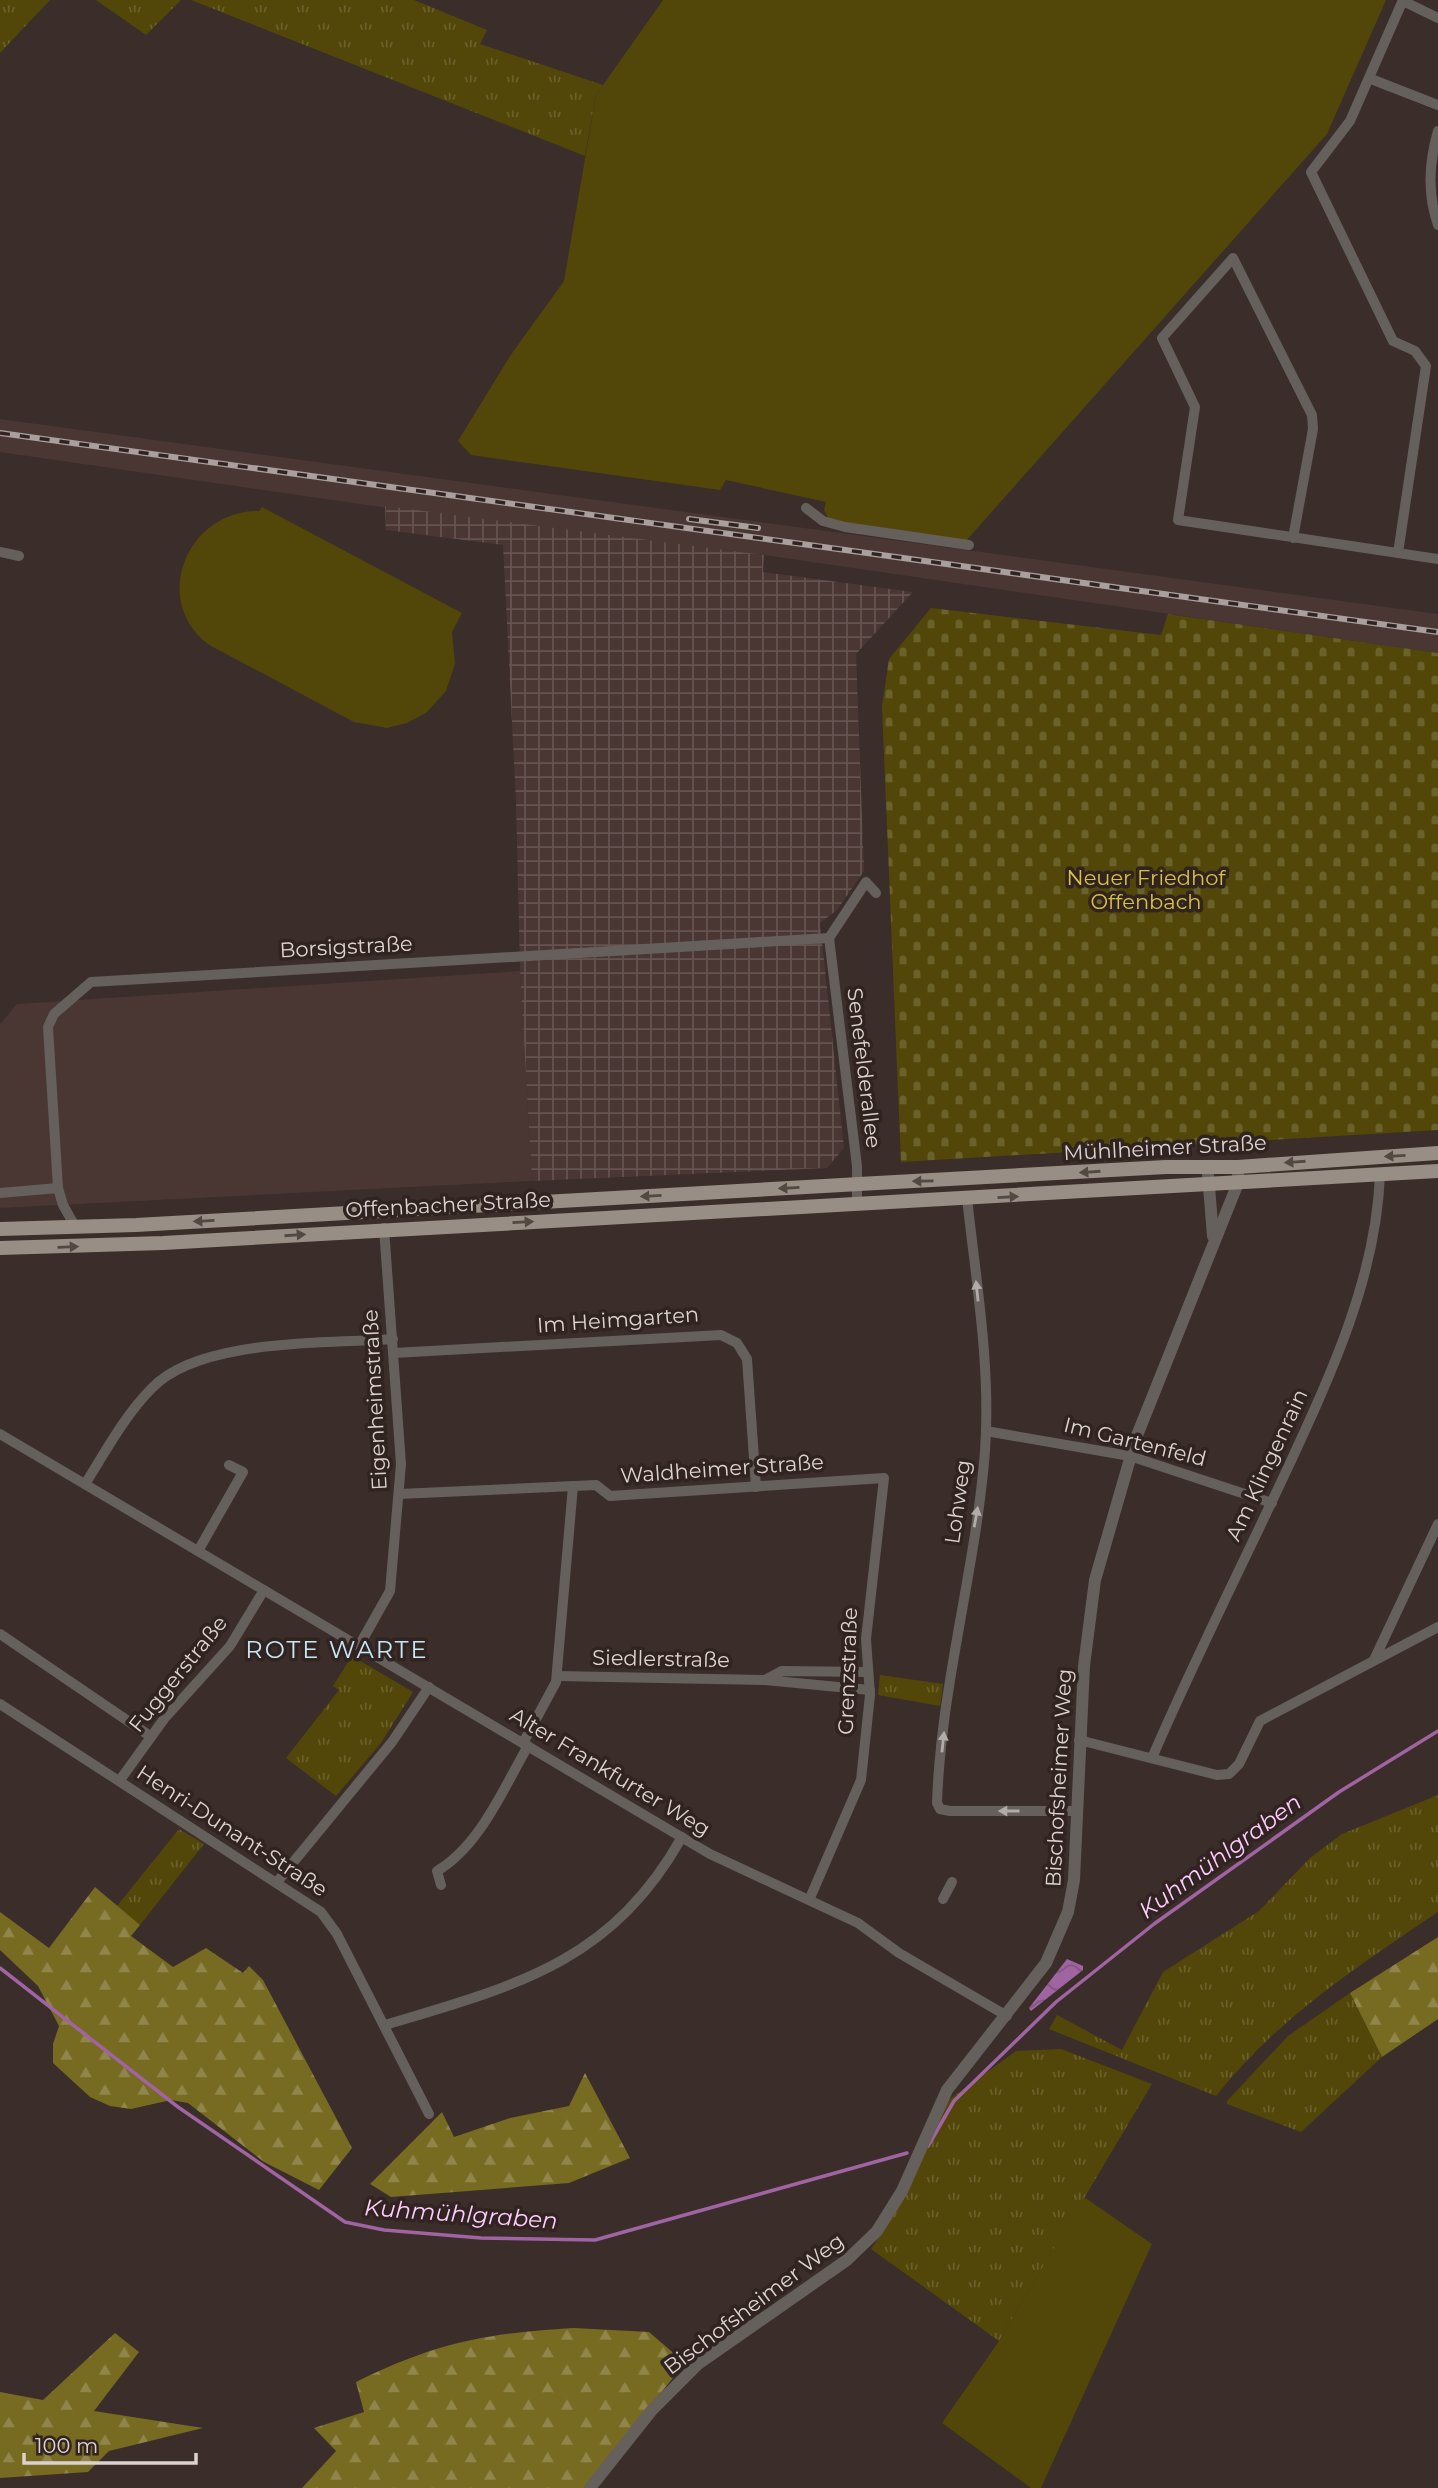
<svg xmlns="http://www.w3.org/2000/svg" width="1438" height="2488" viewBox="0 0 1438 2488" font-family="Montserrat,sans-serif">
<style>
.built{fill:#4a3733}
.industrial{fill:url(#industrial-grid)}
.grass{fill:url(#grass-tufts)}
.forest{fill:url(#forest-firs)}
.cemetery{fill:url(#cemetery-stones)}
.garden{fill:#524708}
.water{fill:url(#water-waves)}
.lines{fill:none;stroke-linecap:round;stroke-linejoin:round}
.stream{stroke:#a164a3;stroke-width:3.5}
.minor{stroke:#65605c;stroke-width:10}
.tertiary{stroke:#65605c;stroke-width:12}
.primary{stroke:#988e85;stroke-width:14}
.rail-casing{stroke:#a99f9d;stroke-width:6}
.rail{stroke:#302320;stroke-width:3.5;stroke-dasharray:10;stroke-linecap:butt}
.oneway{fill:#544843}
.oneway2{fill:#b2aba8}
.labels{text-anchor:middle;stroke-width:7;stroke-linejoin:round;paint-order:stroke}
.park-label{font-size:21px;fill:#d9c240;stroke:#302320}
.street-label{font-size:21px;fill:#dcd3d1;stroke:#302320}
.water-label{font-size:23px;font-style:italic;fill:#feccff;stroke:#302320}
.quarter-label{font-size:24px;letter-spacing:2px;fill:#c6e7f6;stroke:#302320}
</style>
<defs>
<pattern id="industrial-grid" width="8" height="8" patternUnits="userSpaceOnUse" patternTransform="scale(1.75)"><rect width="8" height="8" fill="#4a3733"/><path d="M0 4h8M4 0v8" fill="none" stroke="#645350"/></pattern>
<pattern id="grass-tufts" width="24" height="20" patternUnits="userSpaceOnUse" patternTransform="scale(1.75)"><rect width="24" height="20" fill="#524708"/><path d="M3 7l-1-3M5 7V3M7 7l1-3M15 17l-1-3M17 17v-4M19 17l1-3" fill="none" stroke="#6a612b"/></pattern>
<pattern id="forest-firs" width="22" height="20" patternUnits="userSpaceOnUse" patternTransform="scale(1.75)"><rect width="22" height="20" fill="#776a21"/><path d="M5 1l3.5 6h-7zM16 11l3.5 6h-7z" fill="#90854b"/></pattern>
<pattern id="cemetery-stones" width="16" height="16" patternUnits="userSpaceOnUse" patternTransform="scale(1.75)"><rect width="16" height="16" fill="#524708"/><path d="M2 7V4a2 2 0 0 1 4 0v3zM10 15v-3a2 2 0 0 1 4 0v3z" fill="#6a612b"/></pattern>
<pattern id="water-waves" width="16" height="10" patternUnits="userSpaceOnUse" patternTransform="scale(1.75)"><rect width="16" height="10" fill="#a164a3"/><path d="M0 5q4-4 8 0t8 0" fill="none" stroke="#805780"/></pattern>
</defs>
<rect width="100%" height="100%" fill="#3a2d2a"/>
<g class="built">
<polygon points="0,419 1438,614 1438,653 764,555 381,507 0,452"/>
<polygon points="520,971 532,1181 0,1208 0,1024 17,1004"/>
</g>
<polygon class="industrial" points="385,506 764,555 763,572 913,592 856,654 864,871 837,910 820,923 844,1148 827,1168 532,1181 520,971 516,801 503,545 386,530"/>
<g class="grass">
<polygon points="0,0 50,0 0,53"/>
<polygon points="96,0 181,0 146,35"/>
<polygon points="191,0 414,0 487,30 480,44 603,85 596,95 585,156"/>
<polygon points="352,1656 413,1692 381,1743 336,1796 286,1758 339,1690 333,1686"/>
<polygon points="880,1675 943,1684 940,1706 878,1695"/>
<path d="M 1438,1795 L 1438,1912 C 1355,1968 1279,2017 1216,2096 L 1049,2029 L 1057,2015 L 1122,2050 L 1163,1972 L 1259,1911 L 1310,1858 L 1342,1834 Z"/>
<polygon points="179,1829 204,1844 140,1925 117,1906"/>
<polygon points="1350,1993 1382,2057 1301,2132 1227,2104 1227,2101 1288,2036"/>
<polygon points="1061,2049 1152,2084 999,2341 871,2249 892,2217 943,2104 1016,2051"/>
</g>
<g class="forest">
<polygon points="95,1887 140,1925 131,1936 173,1967 206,1948 243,1973 249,1966 263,1980 352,2148 319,2190 264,2162 188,2103 171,2100 131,2109 110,2106 90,2097 53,2063 53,2044 59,2026 38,1986 0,1950 0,1912 49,1948"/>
<polygon points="1438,1937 1438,2019 1382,2057 1350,1993"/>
<polygon points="585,2073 630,2158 569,2183 391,2197 370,2184 442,2112 454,2137 510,2118 569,2106"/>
<path d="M 574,2328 L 649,2332 L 685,2363 L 584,2488 L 302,2488 L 336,2451 L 314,2428 L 364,2412 L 356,2382 C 435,2343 487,2333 574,2328 Z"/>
<polygon points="115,2333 139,2352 94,2411 203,2428 109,2451 88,2472 0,2478 0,2392 43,2400"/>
</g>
<polygon class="cemetery" points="931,608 1161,635 1168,614 1438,653 1438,1130 901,1162 882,706 889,659"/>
<g class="garden">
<polygon points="663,0 1386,0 1327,134 965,542 830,521 824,510 826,502 726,480 720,490 471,455 458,441 510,356 564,281 596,95"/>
<path d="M 262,507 L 462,613 L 452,632 L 455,664 L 446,691 L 426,713 L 407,723 L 387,728 L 354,722 L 211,646 C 149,603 186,510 259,511 Z"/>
<polygon points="1084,2197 1152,2244 1041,2488 1031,2488 942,2423 999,2341"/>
</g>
<polygon class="water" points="1067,1959 1083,1966 1083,1970 1031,2011 1029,2008"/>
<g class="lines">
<g class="stream">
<polyline points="0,1968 178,2107 345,2222 384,2230 481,2238 595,2240 907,2153"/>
<polyline points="928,2146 954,2101 1056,2002 1154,1924 1339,1792 1438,1731"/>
</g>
<g class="minor">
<polyline points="1403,1 1438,18"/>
<polyline points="1371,79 1438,105"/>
<path d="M 1438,131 C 1429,162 1427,194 1438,225"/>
<polyline points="806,508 823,521 845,527 969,545"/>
<polyline points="1293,538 1313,429 1312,415 1233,258 1162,338 1195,407 1178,520 1438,559"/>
<polyline points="0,552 19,556"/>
<polyline points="1398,553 1426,366 1415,351 1393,341 1311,172 1350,121 1403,0"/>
<polyline points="829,938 857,1166 857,1203"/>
<polyline points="829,938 866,882 876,893"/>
<polyline points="0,1193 58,1188"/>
<path d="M 967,1198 C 976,1281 991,1367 985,1451 C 976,1569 941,1684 937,1803 L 940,1809 L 950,1811 L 1077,1811"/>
<polyline points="76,1228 63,1205 58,1188 48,1027 54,1014 91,982 829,938"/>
<polyline points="394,1353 721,1335 737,1343 747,1359 756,1487"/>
<polyline points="986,1431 1130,1456 1272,1503"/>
<polyline points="0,1434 710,1854 858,1923 899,1953 1007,2016"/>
<path d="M 85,1484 C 106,1451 125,1415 152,1388 C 200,1338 327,1344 393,1339"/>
<polyline points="399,1494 596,1485 610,1496 884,1478 866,1639 870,1695 861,1780 810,1898"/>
<polyline points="198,1551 243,1472 229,1465"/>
<polyline points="0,1634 150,1736"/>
<polyline points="359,1646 390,1591 401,1464 384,1228"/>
<polyline points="1374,1660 1438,1524"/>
<polyline points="557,1676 765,1680 870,1690"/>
<polyline points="765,1680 782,1671 867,1672"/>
<polyline points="0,1704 321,1912 337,1934 429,2114"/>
<polyline points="1079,1740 1217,1775 1229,1774 1239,1764 1260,1721 1438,1627"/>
<polyline points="523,1743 556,1682 573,1486"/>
<path d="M 1152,1758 C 1195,1658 1244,1562 1290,1463 C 1332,1372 1376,1277 1380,1175"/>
<polyline points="120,1780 164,1719 230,1646 264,1590"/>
<polyline points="277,1882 392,1742 429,1687"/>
<path d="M 441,1885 L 437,1871 C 480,1846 504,1787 528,1746"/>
<polyline points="943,1899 952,1882"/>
<path d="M 385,2025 C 515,1986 611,1963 682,1837"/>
</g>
<g class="tertiary">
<polyline points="1208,1174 1213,1236"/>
<polyline points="590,2488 652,2410 698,2364 847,2260 877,2231 902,2191 947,2090 1046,1963 1068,1912 1074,1880 1084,1666 1095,1580 1136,1438 1238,1183 1238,1174"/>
</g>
<g class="primary">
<polyline points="0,1229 136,1225 877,1183 1166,1167 1238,1167 1438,1153"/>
<polyline points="0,1248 163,1243 1438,1171"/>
</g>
<defs>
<g id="rail">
<polyline points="0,433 1438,632"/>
<polyline points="689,519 758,528"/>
</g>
</defs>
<use href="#rail" class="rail-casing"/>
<use href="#rail" class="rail"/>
</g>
<defs><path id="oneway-solid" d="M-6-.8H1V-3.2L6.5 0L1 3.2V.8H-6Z" transform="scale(1.75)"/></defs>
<g class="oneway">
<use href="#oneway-solid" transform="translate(1395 1156) rotate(177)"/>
<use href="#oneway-solid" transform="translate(1295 1162) rotate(176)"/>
<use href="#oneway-solid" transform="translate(1090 1172) rotate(176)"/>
<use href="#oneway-solid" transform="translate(923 1181) rotate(179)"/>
<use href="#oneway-solid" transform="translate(789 1188) rotate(177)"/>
<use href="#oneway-solid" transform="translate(651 1196) rotate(177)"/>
<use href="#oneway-solid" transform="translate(1008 1197) rotate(-3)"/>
<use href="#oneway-solid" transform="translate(204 1221) rotate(177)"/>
<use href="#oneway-solid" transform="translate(523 1222) rotate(-3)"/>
<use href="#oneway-solid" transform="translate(295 1235) rotate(-4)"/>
<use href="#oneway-solid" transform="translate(68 1247) rotate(-2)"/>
</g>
<g class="oneway2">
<use href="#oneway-solid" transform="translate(977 1291) rotate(-96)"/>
<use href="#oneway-solid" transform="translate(976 1517) rotate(-80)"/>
<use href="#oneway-solid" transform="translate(943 1742) rotate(-84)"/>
<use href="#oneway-solid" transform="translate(1009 1811) rotate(180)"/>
</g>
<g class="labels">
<g class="park-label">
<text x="1146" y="885">Neuer Friedhof<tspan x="1146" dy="24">Offenbach</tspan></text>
</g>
<g class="street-label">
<text transform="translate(346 947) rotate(-3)" y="7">Borsigstraße</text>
<text transform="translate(864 1068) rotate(83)" y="7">Senefelderallee</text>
<text transform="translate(1165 1148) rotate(-3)" y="7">Mühlheimer Straße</text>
<text transform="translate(448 1205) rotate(-3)" y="7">Offenbacher Straße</text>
<text transform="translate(618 1320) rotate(-4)" y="7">Im Heimgarten</text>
<text transform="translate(375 1400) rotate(-93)" y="7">Eigenheimstraße</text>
<text transform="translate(1135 1442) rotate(14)" y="7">Im Gartenfeld</text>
<text transform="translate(1267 1465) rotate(-65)" y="7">Am Klingenrain</text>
<text transform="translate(722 1469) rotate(-4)" y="7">Waldheimer Straße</text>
<text transform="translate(958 1502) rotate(-82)" y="7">Lohweg</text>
<text transform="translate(661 1659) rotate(1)" y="7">Siedlerstraße</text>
<text transform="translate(848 1671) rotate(-88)" y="7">Grenzstraße</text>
<text transform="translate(178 1674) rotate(-51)" y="7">Fuggerstraße</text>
<text transform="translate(610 1772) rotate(31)" y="7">Alter Frankfurter Weg</text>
<text transform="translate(1059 1778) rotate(-87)" y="7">Bischofsheimer Weg</text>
<text transform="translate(232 1831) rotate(33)" y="7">Henri-Dunant-Straße</text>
<text transform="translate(754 2304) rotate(-37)" y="7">Bischofsheimer Weg</text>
</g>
<g class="water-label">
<text transform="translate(1220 1856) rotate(-36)" y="8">Kuhmühlgraben</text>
<text transform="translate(461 2214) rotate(4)" y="8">Kuhmühlgraben</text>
</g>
<g class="quarter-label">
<text x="337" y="1658">ROTE WARTE</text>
</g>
</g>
<path d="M24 2453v10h172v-10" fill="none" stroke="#dcd3d1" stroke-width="3.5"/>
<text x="35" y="2453" font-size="21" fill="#dcd3d1" stroke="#302320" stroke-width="5" paint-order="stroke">100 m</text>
</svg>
